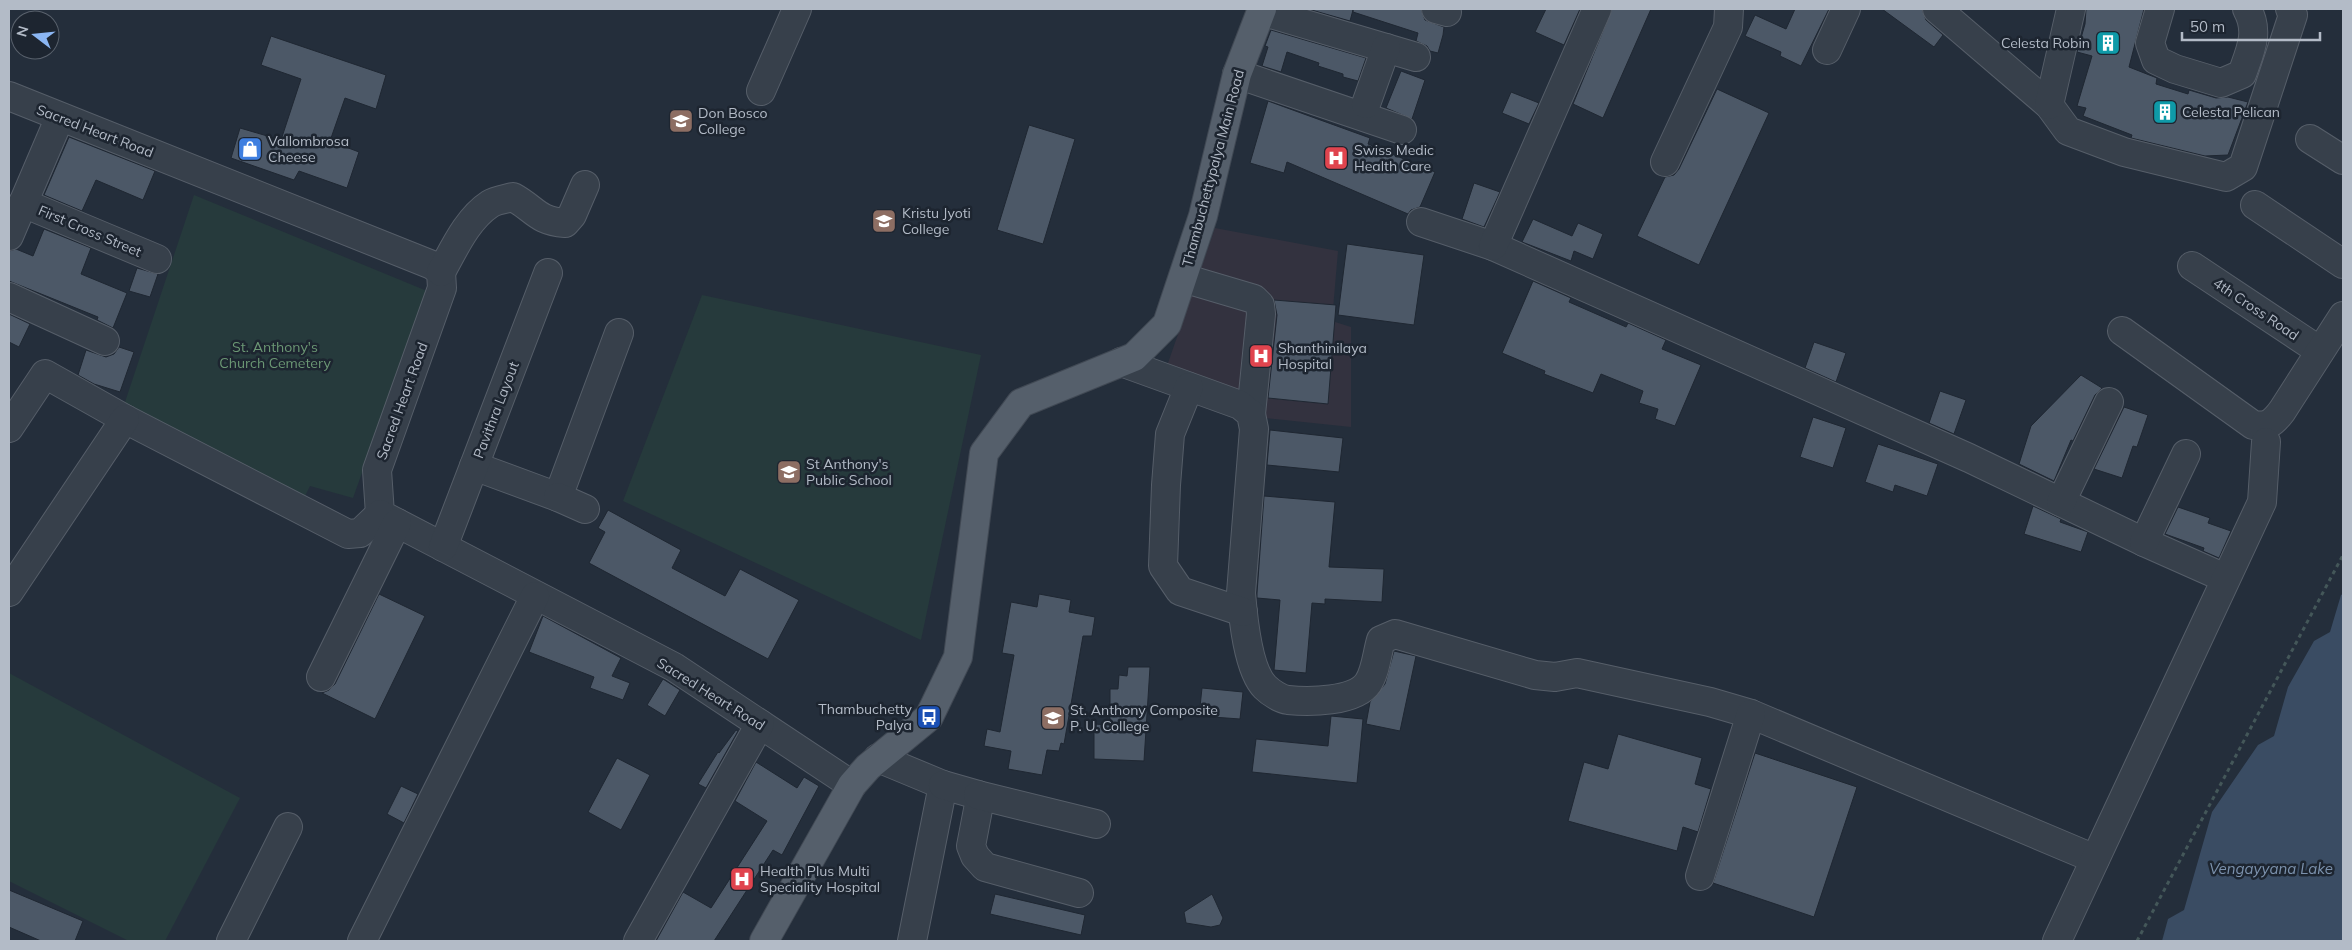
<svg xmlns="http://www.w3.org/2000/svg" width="2352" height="950" viewBox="0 0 2352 950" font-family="Mulish,sans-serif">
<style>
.medical{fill:#33323f}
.green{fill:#263a3c}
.water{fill:#3a4c63}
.building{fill:#4c5867;stroke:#1f2732}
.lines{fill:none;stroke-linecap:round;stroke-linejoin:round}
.minor-casing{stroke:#565e69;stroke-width:30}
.major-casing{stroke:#414954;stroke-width:30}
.path{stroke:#445759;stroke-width:3;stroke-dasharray:4 4;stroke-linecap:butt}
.minor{stroke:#37404b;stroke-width:28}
.major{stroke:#555f6b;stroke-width:28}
.labels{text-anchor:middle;stroke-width:5;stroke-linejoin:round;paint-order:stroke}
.poi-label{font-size:14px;fill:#b3bbc7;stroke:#1d2530;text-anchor:start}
.street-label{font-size:14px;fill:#b3bbc7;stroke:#1d2530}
.park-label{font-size:14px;fill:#6b9774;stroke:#1d2530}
.water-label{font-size:15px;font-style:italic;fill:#7c92ad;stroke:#1d2530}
</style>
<rect width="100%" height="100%" fill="#242e3b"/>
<polygon class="medical" points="1215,228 1338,251 1332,321 1351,327 1351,427 1256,417 1160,386"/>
<g class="green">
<polygon points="194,195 427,291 353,498 310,486 302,502 123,408"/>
<polygon points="702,295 981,355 921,640 623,501"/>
<polygon points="9,673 240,798 165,941 129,941 9,881"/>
</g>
<polygon class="water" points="2343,594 2343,941 2162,941 2168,919 2184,910 2212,812 2258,745 2274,736 2288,687 2314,641 2330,632 2341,595"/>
<g class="building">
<polygon points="1308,9 1421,9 1425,20 1444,27 1443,35 1438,53 1430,51 1427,46 1416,41 1418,33 1353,12 1353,10 1350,21"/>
<polygon points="1546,9 1580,9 1564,45 1535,32"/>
<polygon points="1612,9 1651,9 1603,118 1573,104"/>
<polygon points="1795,9 1829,9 1801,66 1780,56 1781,52 1745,36 1755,15 1786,29"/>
<polygon points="1882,9 1922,9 1926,20 1943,35 1934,47"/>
<polygon points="2086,9 2144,9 2129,67 2157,78 2156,84 2188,94 2189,90 2216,98 2228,97 2248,102 2228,155 2205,156 2131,138 2132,135 2083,116 2086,108 2077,106 2092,56 2077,52 2085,24"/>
<polygon points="1271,30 1366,58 1358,81 1343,77 1343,74 1318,66 1319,63 1287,52 1281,72 1262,66 1268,47 1265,46"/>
<polygon points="271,36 386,75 376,109 345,98 330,141 359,152 347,188 299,171 294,180 231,158 240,128 281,140 301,79 261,65"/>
<polygon points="1401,71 1425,80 1412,119 1386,108"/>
<polygon points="1717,89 1769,113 1699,265 1637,236 1665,177 1674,175 1679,169"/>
<polygon points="1511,92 1539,103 1529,124 1502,113"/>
<polygon points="1268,101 1370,138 1368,144 1435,172 1420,207 1411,210 1408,214 1287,162 1284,173 1250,163"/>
<polygon points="1029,125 1075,139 1043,244 997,230"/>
<polygon points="69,137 155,171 143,200 96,180 82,211 44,195"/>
<polygon points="1474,183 1500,192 1484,227 1462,219"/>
<polygon points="1533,219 1572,236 1578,223 1603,234 1593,259 1574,251 1571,261 1522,242"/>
<polygon points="44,229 91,248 81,274 127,293 113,328 97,320 98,317 9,281 9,251 16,249 33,256"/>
<polygon points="1347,244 1424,255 1414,325 1338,315"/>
<polygon points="137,268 158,274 150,297 129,291"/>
<polygon points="1533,281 1571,298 1569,302 1626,327 1628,323 1666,340 1662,349 1701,365 1675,426 1655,419 1658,409 1639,403 1643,391 1601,374 1593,393 1544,374 1545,371 1502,353"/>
<polygon points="1274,300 1336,305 1328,404 1268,398 1277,315"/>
<polygon points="9,314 30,324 19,347 9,342"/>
<polygon points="1814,342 1846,353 1836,382 1805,368"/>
<polygon points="119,347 134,352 120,392 94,384 78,375 86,350 106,357 114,354"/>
<polygon points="2081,375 2102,388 2095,395 2073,441 2071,440 2054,481 2019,464 2031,426"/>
<polygon points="1940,391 1966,400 1954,434 1929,423"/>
<polygon points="2124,407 2148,415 2137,447 2133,446 2122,478 2094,469"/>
<polygon points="1813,417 1846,428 1833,468 1800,457"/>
<polygon points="1270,430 1343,438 1339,472 1267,465"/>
<polygon points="1878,444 1938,464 1927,496 1895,485 1893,492 1865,482"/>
<polygon points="1264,496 1335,502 1329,567 1384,569 1382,602 1325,599 1325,604 1312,603 1306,673 1274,670 1280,600 1257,598 1257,593"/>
<polygon points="2033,506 2061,519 2060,522 2088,532 2081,552 2024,534"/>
<polygon points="2178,507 2210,518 2208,523 2231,531 2219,558 2203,551 2204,548 2165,534"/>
<polygon points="608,510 681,550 672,568 725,596 740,569 799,600 768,659 589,563 605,532 598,528"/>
<polygon points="379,594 425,616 375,719 322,693 329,690 335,684"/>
<polygon points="1039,594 1071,600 1069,612 1095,617 1092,636 1083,636 1064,744 1061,743 1059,751 1047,750 1042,775 1008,769 1011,751 984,746 987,729 1000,732 1014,655 1002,653 1011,602 1037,607"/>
<polygon points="543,616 621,658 612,676 630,683 623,700 590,688 594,677 529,652"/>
<polygon points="1394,651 1416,656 1400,731 1366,724 1370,702 1385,684"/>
<polygon points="1128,667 1150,667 1144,761 1094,759 1094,724 1110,725 1110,689 1118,689 1119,675 1127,676"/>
<polygon points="663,679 680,690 665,716 647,705"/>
<polygon points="1202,688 1243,692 1240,719 1199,716"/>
<polygon points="1331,716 1363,719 1357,783 1252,772 1256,739 1328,746"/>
<polygon points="736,730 738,731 706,788 698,784 718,752 719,753"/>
<polygon points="1618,734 1702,758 1695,784 1711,789 1698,832 1683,827 1677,851 1568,821 1584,762 1608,769"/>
<polygon points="1755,753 1857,787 1814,917 1713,883"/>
<polygon points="617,758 650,775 621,830 588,812"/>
<polygon points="756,762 797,788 804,777 819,786 782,855 773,850 714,941 656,941 683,892 711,908 767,821 735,801"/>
<polygon points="401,786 418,794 404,823 387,814"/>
<polygon points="9,890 83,921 75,941 41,941 9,927"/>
<polygon points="995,894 1085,915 1081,935 990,914"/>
<polygon points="1212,894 1223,918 1220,925 1211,927 1186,923 1184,912"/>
</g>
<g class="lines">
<defs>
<g id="minor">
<polyline points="1436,9 1447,12"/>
<polyline points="1937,9 2049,105 2068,131 2124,152 2226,177 2243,167 2293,15 2290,9"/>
<path d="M 2160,9 L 2150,43 L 2156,60 L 2175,69 L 2221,83 L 2242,74 C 2250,51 2260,32 2247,9"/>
<polyline points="1261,11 1416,57"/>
<polyline points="1827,50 1846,9"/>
<polyline points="1237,74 1402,130"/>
<polyline points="761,91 797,9"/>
<polyline points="9,96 432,265 441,272 442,288 377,470 380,514 674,667 852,785"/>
<polyline points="1366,104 1386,48"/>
<polyline points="2049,105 2071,9"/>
<polyline points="2310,139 2343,160"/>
<polyline points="1665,162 1728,27 1729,9"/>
<polyline points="23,203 157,259"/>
<polyline points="2255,205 2343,264"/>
<polyline points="1421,222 1493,246 1969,458 2144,542 2225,578"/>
<polyline points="9,236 60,117"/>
<polyline points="1493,246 1597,9"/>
<polyline points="2192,266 2320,351"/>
<path d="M 441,272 C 454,249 467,219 490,204 C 496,200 506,199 513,197 C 535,209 537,221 565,223 L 572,215 L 585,185"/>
<polyline points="1183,278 1254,299 1260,305 1261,314 1251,414"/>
<polyline points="9,297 105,341"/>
<path d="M 2122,331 L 2253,425 C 2268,427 2273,423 2282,411 L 2343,316"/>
<path d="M 1121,362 L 1240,405 L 1251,414 L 1254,429 L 1241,593 C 1243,617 1248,670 1265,687 C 1271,693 1281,699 1288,700 C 1309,702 1355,702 1368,683 C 1376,671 1377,653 1381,640 L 1395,634 L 1535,675 L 1555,677 L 1577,673 L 1710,702 L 1751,714 L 2095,859"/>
<polyline points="1189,387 1170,434 1166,485 1163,566 1180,591 1243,612"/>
<polyline points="9,428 45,374 125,419 348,534 360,533 380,514"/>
<polyline points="474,466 558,497 619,333"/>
<polyline points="558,497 585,509"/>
<polyline points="2061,502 2109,402"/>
<polyline points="2144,542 2186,454"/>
<polyline points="443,547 548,273"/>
<polyline points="9,592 125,419"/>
<polyline points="321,677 397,523"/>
<polyline points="878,758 943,785 912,941"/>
<polyline points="943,785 978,795 980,799 971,846 975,856 985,867 1079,893"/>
<polyline points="978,795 1096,824"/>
<polyline points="1700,876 1751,714"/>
<polyline points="231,941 288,827"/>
<polyline points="362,941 535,596"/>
<polyline points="638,941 760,724"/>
<polyline points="2057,941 2262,502 2266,442"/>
</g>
<polyline id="major" points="764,941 852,785 868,767 929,717 958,657 984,453 1021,403 1134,357 1167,324 1203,216 1237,74 1262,9"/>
</defs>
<use href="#minor" class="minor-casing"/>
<use href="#major" class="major-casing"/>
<polyline class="path" points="2137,941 2343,555"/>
<use href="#minor" class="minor"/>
<use href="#major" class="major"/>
</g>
<defs>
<symbol id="building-square" viewBox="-11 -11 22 22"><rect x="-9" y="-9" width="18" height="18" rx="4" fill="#0f9aa8" stroke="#1d2530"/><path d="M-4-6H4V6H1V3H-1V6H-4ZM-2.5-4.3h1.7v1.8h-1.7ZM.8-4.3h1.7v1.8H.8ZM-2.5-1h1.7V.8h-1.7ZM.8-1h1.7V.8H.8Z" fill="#fff"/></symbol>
<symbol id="university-square" viewBox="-11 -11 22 22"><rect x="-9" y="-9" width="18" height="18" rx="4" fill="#8d6e63" stroke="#1d2530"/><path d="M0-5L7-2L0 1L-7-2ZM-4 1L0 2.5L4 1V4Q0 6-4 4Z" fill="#fff"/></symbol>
<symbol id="shop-square" viewBox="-11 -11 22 22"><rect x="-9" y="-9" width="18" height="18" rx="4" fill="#3f7fe0" stroke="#1d2530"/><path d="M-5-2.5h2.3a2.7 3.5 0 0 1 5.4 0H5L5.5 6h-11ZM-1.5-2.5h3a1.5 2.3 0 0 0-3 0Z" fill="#fff"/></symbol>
<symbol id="hospital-square" viewBox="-11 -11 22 22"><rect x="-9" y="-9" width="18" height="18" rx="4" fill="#e0444e" stroke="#1d2530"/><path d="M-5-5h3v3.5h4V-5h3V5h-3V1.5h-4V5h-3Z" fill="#fff"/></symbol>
<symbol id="school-square" viewBox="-11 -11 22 22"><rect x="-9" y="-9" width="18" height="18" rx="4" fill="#8d6e63" stroke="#1d2530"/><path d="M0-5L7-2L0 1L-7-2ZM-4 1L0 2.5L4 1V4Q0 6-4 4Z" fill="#fff"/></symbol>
<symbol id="bus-square" viewBox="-11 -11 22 22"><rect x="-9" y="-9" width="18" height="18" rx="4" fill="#1a4fb4" stroke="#1d2530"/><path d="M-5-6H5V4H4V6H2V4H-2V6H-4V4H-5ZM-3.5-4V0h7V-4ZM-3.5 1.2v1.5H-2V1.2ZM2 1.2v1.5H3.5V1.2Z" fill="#fff"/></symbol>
</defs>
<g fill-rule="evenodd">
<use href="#building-square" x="2094" y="29" width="28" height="28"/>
<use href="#building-square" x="2151" y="98" width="28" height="28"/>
<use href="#university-square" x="667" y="107" width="28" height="28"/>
<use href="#shop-square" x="236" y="135" width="28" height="28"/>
<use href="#hospital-square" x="1322" y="144" width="28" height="28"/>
<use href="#university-square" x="870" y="207" width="28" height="28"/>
<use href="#hospital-square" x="1247" y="342" width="28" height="28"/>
<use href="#school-square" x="775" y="458" width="28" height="28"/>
<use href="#bus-square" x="915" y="703" width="28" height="28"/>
<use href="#university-square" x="1039" y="704" width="28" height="28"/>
<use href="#hospital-square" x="728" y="865" width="28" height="28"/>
</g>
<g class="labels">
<g class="poi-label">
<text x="2090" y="48" text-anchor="end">Celesta Robin</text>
<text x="2182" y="117">Celesta Pelican</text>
<text x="698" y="118">Don Bosco<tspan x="698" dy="16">College</tspan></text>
<text x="268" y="146">Vallombrosa<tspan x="268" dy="16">Cheese</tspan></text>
<text x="1354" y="155">Swiss Medic<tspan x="1354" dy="16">Health Care</tspan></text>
<text x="902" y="218">Kristu Jyoti<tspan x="902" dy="16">College</tspan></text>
<text x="1278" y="353">Shanthinilaya<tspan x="1278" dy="16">Hospital</tspan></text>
<text x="806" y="469">St Anthony's<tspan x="806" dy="16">Public School</tspan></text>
<text x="912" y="714" text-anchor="end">Thambuchetty<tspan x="912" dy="16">Palya</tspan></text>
<text x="1070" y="715">St. Anthony Composite<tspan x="1070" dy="16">P. U. College</tspan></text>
<text x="760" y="876">Health Plus Multi<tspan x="760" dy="16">Speciality Hospital</tspan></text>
</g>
<g class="street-label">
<text transform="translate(95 131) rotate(21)" y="5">Sacred Heart Road</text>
<text transform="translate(1213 168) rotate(-75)" y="5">Thambuchettypalya Main Road</text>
<text transform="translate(90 231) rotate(23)" y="5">First Cross Street</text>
<text transform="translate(2256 309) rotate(34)" y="5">4th Cross Road</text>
<text transform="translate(402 401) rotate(-70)" y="5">Sacred Heart Road</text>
<text transform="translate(496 410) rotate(-69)" y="5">Pavithra Layout</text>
<text transform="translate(711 694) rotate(32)" y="5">Sacred Heart Road</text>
</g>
<g class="park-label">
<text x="275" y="352">St. Anthony's<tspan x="275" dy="16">Church Cemetery</tspan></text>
</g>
<g class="water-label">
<text x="2271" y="874">Vengayyana Lake</text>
</g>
</g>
<rect width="2352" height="950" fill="none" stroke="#b3bbc7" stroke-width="20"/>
<g transform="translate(35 35) rotate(286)"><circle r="24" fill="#1d2530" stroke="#59616c"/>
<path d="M0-4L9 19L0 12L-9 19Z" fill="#8bb6f3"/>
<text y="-8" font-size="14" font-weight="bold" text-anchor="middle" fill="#b3bbc7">N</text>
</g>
<path d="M2182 32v8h138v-8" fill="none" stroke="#b3bbc7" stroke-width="2.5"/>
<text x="2190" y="32" font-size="15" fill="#b3bbc7" stroke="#1d2530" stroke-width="4" paint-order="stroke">50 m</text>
</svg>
